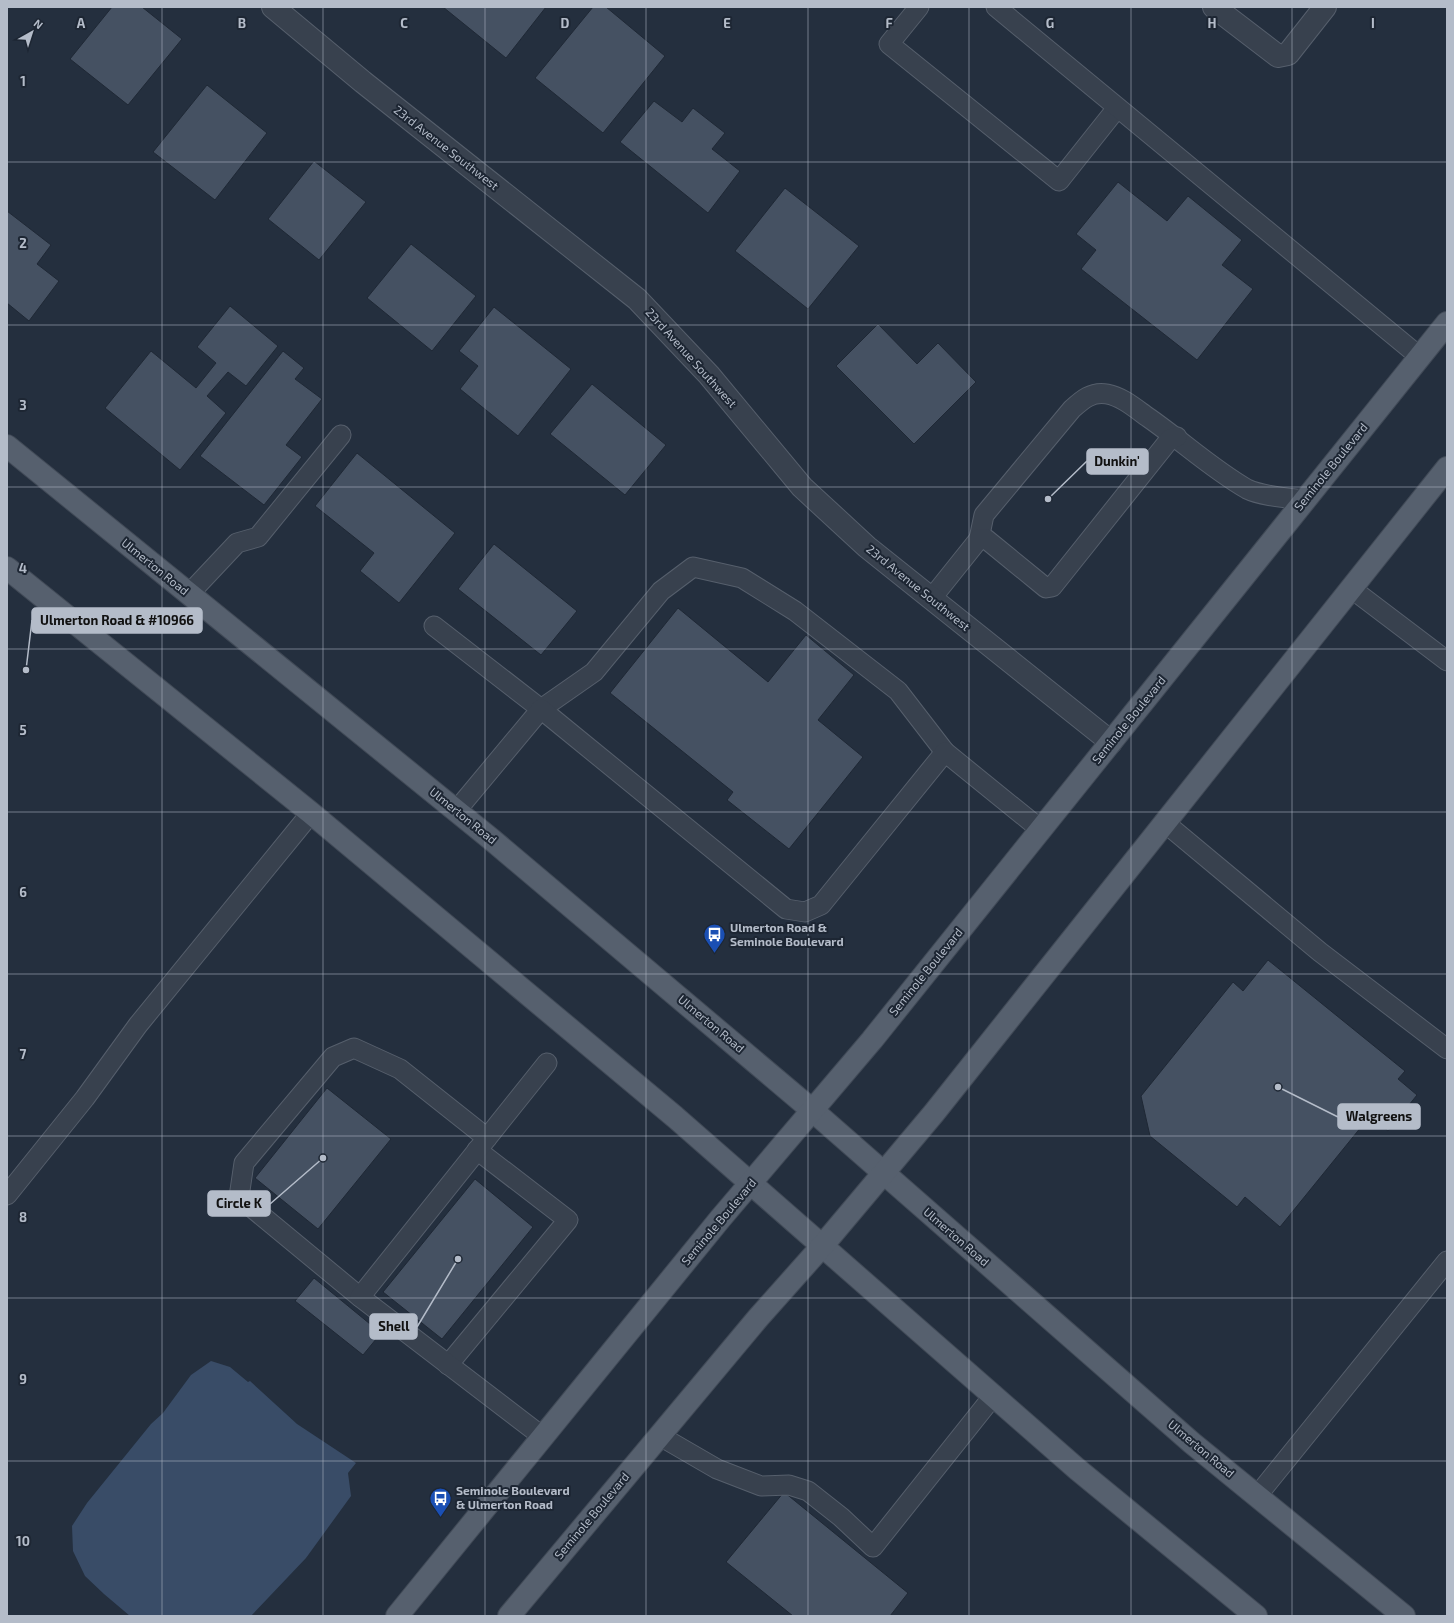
<svg xmlns="http://www.w3.org/2000/svg" width="1454" height="1623" viewBox="0 0 1454 1623" font-family="'Exo 2',sans-serif">
<style>
.water{fill:#394c67}
.building{fill:#455162;stroke:#1f2835}
.lines{fill:none;stroke-linecap:round;stroke-linejoin:round}
.service-casing{stroke:#565f6c;stroke-width:21}
.minor-casing{stroke:#565f6c;stroke-width:24}
.primary-casing{stroke:#414a57;stroke-width:24}
.service{stroke:#38414e;stroke-width:19}
.minor{stroke:#38414e;stroke-width:22}
.primary{stroke:#56606e;stroke-width:22}
.grid{fill:none;stroke:#b4bcc9;stroke-width:1;stroke-opacity:0.55}
.labels{text-anchor:middle;stroke-width:4;stroke-linejoin:round;paint-order:stroke}
.street-label{font-size:12px;fill:#b4bcc9;stroke:#1d2633}
.poi-label{font-size:12px;font-weight:bold;fill:#b4bcc9;stroke:#1d2633;text-anchor:start}
.grid-label{font-size:13px;text-anchor:middle;font-weight:bold;fill:#b4bcc9;stroke:#1d2633;stroke-width:4;stroke-linejoin:round;paint-order:stroke}
.leader{fill:none;stroke:#b4bcc9;stroke-width:1.5}
.callout-dot{fill:#b4bcc9;stroke:#1d2633;stroke-width:1.5}
.callout{fill:#b4bcc9;stroke:#b4bcc9;stroke-width:1.5}
.callout-label{font-size:13px;text-anchor:middle;font-weight:bold;fill:#111}
</style>
<rect width="100%" height="100%" fill="#242f3e"/>
<polygon class="water" points="211,1361 230,1367 248,1382 250,1381 297,1424 356,1463 348,1473 351,1496 306,1558 251,1616 130,1616 104,1594 85,1576 73,1551 72,1526 87,1503 151,1424 163,1413 191,1375"/>
<g class="building">
<polygon points="112,7 142,7 182,39 128,105 70,59"/>
<polygon points="443,7 546,7 506,58"/>
<polygon points="593,7 606,7 665,56 603,133 535,78"/>
<polygon points="207,85 267,133 215,200 153,152"/>
<polygon points="654,101 682,122 693,108 725,133 712,149 740,171 708,213 620,142"/>
<polygon points="314,161 366,202 319,260 268,219"/>
<polygon points="1118,182 1167,221 1188,196 1242,240 1222,265 1253,289 1197,360 1081,269 1096,250 1076,234"/>
<polygon points="785,188 859,246 808,309 735,251"/>
<polygon points="7,211 51,245 37,264 59,281 29,321 7,303"/>
<polygon points="411,244 476,296 432,351 367,298"/>
<polygon points="230,306 278,346 246,386 228,372 207,396 226,413 180,470 105,408 151,351 196,388 216,363 197,347"/>
<polygon points="494,307 571,369 518,436 460,389 478,366 459,351"/>
<polygon points="878,324 917,364 938,343 976,382 914,444 836,366"/>
<polygon points="283,351 304,368 295,379 322,399 286,445 302,457 264,505 200,456"/>
<polygon points="592,384 666,445 625,495 550,434"/>
<polygon points="357,453 455,533 399,603 360,571 374,553 315,506"/>
<polygon points="494,544 577,611 541,655 458,589"/>
<polygon points="678,608 768,682 806,635 854,675 818,720 863,757 789,849 727,800 733,792 610,693"/>
<polygon points="1268,960 1405,1071 1398,1079 1417,1095 1388,1131 1370,1116 1280,1227 1245,1197 1237,1207 1150,1136 1141,1096 1233,982 1243,991"/>
<polygon points="327,1088 391,1139 318,1229 255,1178"/>
<polygon points="475,1179 533,1227 442,1339 383,1292"/>
<polygon points="314,1278 381,1333 363,1355 295,1301"/>
<polygon points="784,1492 908,1593 890,1616 793,1616 726,1562"/>
</g>
<g class="lines">
<defs>
<g id="service">
<polyline points="919,7 889,44 1059,181 1117,108"/>
<polyline points="996,7 1420,357"/>
<path d="M 979,539 L 984,515 L 1072,409 C 1082,400 1092,391 1107,394 C 1123,397 1136,409 1149,418 C 1182,441 1212,469 1247,489 C 1261,496 1288,498 1304,500"/>
<polyline points="1352,589 1447,661"/>
<polyline points="189,594 237,543 258,537 341,435"/>
<polyline points="931,599 979,539 986,539 1046,588 1052,587 1170,439 1177,437"/>
<polyline points="434,626 541,709 594,672 661,591 693,567 742,578 795,611 898,691 945,752"/>
<polyline points="456,811 541,709 786,909 805,912 821,905 945,752 1040,829"/>
<polyline points="1164,822 1320,952 1447,1049"/>
<polyline points="7,1195 85,1098 138,1025 311,813"/>
<polyline points="360,1297 239,1197 244,1163 333,1057 354,1048 400,1069 487,1138"/>
<polyline points="448,1365 568,1220 477,1150"/>
<polyline points="660,1436 717,1469 761,1486 789,1485 808,1491 841,1517 873,1547 994,1395"/>
<polyline points="543,1437 360,1297 547,1063"/>
<polyline points="1257,1496 1447,1261"/>
</g>
<g id="minor">
<polyline points="273,7 363,82 637,299 709,375 802,487 867,547 1111,742"/>
<polyline points="1214,7 1278,56 1288,54 1325,7"/>
</g>
<g id="primary">
<polyline points="7,446 491,839 812,1110 1192,1443 1404,1616"/>
<polyline points="7,568 311,813 675,1117 1077,1469 1256,1616"/>
<polyline points="397,1616 720,1219 872,1040 1447,323"/>
<polyline points="509,1616 758,1318 823,1245 934,1113 1447,468"/>
</g>
</defs>
<use href="#service" class="service-casing"/>
<use href="#minor" class="minor-casing"/>
<use href="#primary" class="primary-casing"/>
<use href="#service" class="service"/>
<use href="#minor" class="minor"/>
<use href="#primary" class="primary"/>
</g>
<path class="grid" d="M 162,7 L 162,1616M 323,7 L 323,1616M 485,7 L 485,1616M 646,7 L 646,1616M 808,7 L 808,1616M 969,7 L 969,1616M 1131,7 L 1131,1616M 1292,7 L 1292,1616M 7,162 L 1447,162M 7,325 L 1447,325M 7,487 L 1447,487M 7,649 L 1447,649M 7,812 L 1447,812M 7,974 L 1447,974M 7,1136 L 1447,1136M 7,1298 L 1447,1298M 7,1461 L 1447,1461"/>
<defs>
<symbol id="bus-pin" viewBox="-11 -11 22 30"><path d="M0 17L-7.5 6A9.5 9.5 0 1 1 7.5 6Z" fill="#1a4fb4" stroke="#1d2633"/><path d="M-5-6H5V4H4V6H2V4H-2V6H-4V4H-5ZM-3.5-4V0h7V-4ZM-3.5 1.2v1.5H-2V1.2ZM2 1.2v1.5H3.5V1.2Z" fill="#fff"/></symbol>
</defs>
<g fill-rule="evenodd">
<use href="#bus-pin" x="702" y="922" width="25" height="34"/>
<use href="#bus-pin" x="428" y="1486" width="25" height="34"/>
</g>
<g class="labels">
<g class="street-label">
<text transform="translate(446 148) rotate(38)" y="4">23rd Avenue Southwest</text>
<text transform="translate(691 358) rotate(48)" y="4">23rd Avenue Southwest</text>
<text transform="translate(1331 467) rotate(-51)" y="4">Seminole Boulevard</text>
<text transform="translate(155 567) rotate(39)" y="4">Ulmerton Road</text>
<text transform="translate(918 588) rotate(39)" y="4">23rd Avenue Southwest</text>
<text transform="translate(1129 720) rotate(-51)" y="4">Seminole Boulevard</text>
<text transform="translate(463 816) rotate(39)" y="4">Ulmerton Road</text>
<text transform="translate(926 972) rotate(-51)" y="4">Seminole Boulevard</text>
<text transform="translate(711 1024) rotate(40)" y="4">Ulmerton Road</text>
<text transform="translate(719 1222) rotate(-50)" y="4">Seminole Boulevard</text>
<text transform="translate(956 1237) rotate(41)" y="4">Ulmerton Road</text>
<text transform="translate(1201 1449) rotate(40)" y="4">Ulmerton Road</text>
<text transform="translate(592 1516) rotate(-50)" y="4">Seminole Boulevard</text>
</g>
<g class="poi-label">
<text x="730" y="932">Ulmerton Road &amp;<tspan x="730" dy="14">Seminole Boulevard</tspan></text>
<text x="456" y="1495">Seminole Boulevard<tspan x="456" dy="14">&amp; Ulmerton Road</tspan></text>
</g>
</g>
<g class="grid-label">
<text x="81" y="28">A</text>
<text x="242" y="28">B</text>
<text x="404" y="28">C</text>
<text x="565" y="28">D</text>
<text x="727" y="28">E</text>
<text x="889" y="28">F</text>
<text x="1050" y="28">G</text>
<text x="1212" y="28">H</text>
<text x="1373" y="28">I</text>
<text x="23" y="86">1</text>
<text x="23" y="248">2</text>
<text x="23" y="410">3</text>
<text x="23" y="573">4</text>
<text x="23" y="735">5</text>
<text x="23" y="897">6</text>
<text x="23" y="1059">7</text>
<text x="23" y="1222">8</text>
<text x="23" y="1384">9</text>
<text x="23" y="1546">10</text>
</g>
<path class="leader" d="M1048 499L1087 461M26 670L32 620M1278 1087L1338 1117M323 1158L270 1204M458 1259L417 1327"/>
<g class="callout-dot">
<circle cx="1048" cy="499" r="4"/>
<circle cx="26" cy="670" r="4"/>
<circle cx="1278" cy="1087" r="4"/>
<circle cx="323" cy="1158" r="4"/>
<circle cx="458" cy="1259" r="4"/>
</g>
<g class="callout">
<rect x="1087" y="449" width="61" height="25" rx="4"/>
<rect x="32" y="608" width="170" height="25" rx="4"/>
<rect x="1338" y="1104" width="82" height="25" rx="4"/>
<rect x="208" y="1191" width="62" height="25" rx="4"/>
<rect x="370" y="1314" width="47" height="25" rx="4"/>
</g>
<g class="callout-label">
<text x="1117" y="466">Dunkin'</text>
<text x="117" y="625">Ulmerton Road &amp; #10966</text>
<text x="1379" y="1121">Walgreens</text>
<text x="239" y="1208">Circle K</text>
<text x="394" y="1331">Shell</text>
</g>
<rect width="1454" height="1623" fill="none" stroke="#b4bcc9" stroke-width="16"/>
<g transform="translate(32 32) rotate(39)" stroke="#1d2633" stroke-width="3" paint-order="stroke">
<path d="M0-3L7 15L0 10L-7 15Z" fill="#b4bcc9"/>
<text y="-6" font-size="11" font-weight="bold" text-anchor="middle" fill="#b4bcc9">N</text>
</g>
</svg>
